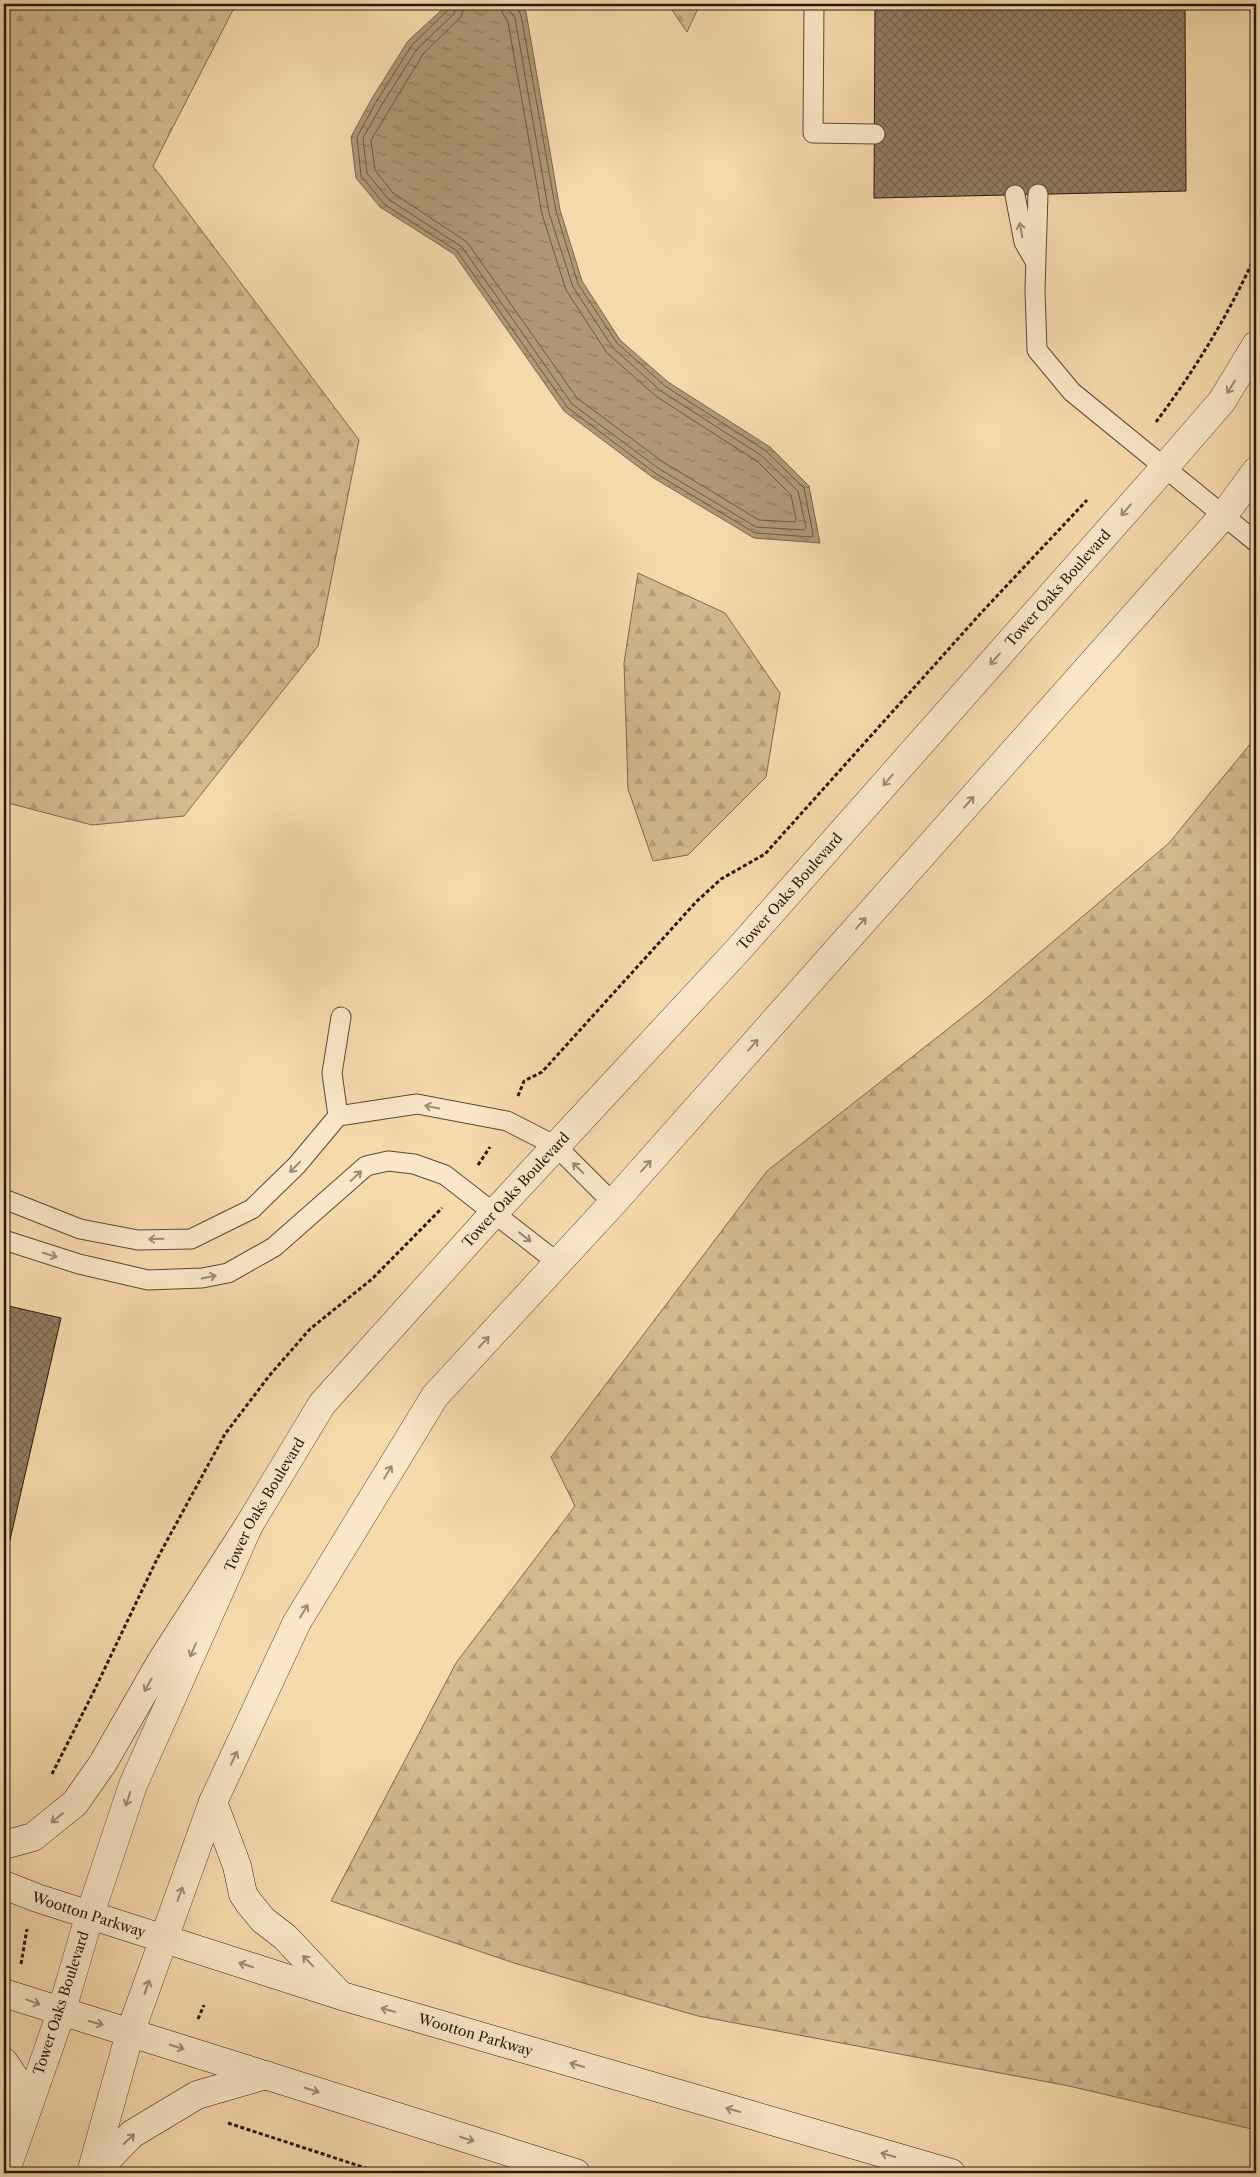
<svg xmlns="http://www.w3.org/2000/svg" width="1260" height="2177" viewBox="0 0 1260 2177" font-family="'Libre Caslon Text',serif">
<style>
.forest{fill:url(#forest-firs);stroke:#7e6950}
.water{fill:url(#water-ripples);stroke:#79654e}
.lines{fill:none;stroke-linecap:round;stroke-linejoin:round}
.shore{stroke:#6c5844;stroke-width:1}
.building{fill:url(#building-cross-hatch);stroke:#271910}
.service-casing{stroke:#5b4937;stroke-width:21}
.minor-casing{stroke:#5b4937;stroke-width:29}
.tertiary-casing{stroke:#5b4937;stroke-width:29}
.secondary-casing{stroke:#271910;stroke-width:29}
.path{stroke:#271910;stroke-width:3;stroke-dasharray:4 2.5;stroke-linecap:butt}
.service{stroke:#fae7c9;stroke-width:19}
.minor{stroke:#fae7c9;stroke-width:28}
.tertiary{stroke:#fae7c9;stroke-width:28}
.secondary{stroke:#fae7c9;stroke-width:28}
.oneway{stroke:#9b8a76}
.labels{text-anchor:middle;stroke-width:4.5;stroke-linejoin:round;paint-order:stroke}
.street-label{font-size:14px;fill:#271910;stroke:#fae7c9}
</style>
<defs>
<pattern id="forest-firs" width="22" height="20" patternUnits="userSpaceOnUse" patternTransform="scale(1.25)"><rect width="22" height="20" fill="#d4b991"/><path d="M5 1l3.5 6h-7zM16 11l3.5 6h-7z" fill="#b69e7c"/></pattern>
<pattern id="water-ripples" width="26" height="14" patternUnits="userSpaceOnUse" patternTransform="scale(1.25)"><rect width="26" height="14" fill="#b09877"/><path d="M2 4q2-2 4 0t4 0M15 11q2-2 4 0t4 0" fill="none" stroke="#8f7b60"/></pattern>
<pattern id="building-cross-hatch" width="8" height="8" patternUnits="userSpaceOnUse" patternTransform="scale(1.25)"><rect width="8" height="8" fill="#937d61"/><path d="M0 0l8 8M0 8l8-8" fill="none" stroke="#78664f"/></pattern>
</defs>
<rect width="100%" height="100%" fill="#f7daac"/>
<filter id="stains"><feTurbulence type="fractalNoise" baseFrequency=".004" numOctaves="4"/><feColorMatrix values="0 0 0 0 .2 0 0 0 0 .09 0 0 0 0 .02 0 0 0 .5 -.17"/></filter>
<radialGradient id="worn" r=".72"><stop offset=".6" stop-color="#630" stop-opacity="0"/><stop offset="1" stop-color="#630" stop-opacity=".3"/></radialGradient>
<g class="forest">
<polygon points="4,4 236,4 153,166 359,440 318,646 184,816 92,825 4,802"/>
<polygon points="668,4 700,4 687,32"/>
<polygon points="638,573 725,613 780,693 766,777 688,855 653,861 628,789 624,663"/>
<polygon points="1256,737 1256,2130 1069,2086 698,2016 514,1963 331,1901 456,1663 575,1506 551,1457 767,1171 982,1002 1169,843"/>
</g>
<polygon class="water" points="448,4 518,4 526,12 560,210 582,281 620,340 668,382 770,447 809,486 820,543 754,538 652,477 564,411 454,254 380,207 356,178 351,137 371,100 408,41"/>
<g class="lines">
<g class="shore">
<polyline points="451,4 449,9 412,45 376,102 357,137 361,176 384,204 457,251 568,408 655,473 755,533 812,537 813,534 804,488 766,451 665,386 617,343 578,284 556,211 521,15 515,4"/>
<polyline points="457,4 454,14 417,49 381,106 363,138 367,173 388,199 462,247 572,404 658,468 756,527 804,530 806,527 798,491 762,456 661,391 613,348 573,287 549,213 515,18 510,11 509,4"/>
<polyline points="465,4 461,17 423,54 371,140 375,170 393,193 467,242 577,398 663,462 759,520 795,522 796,519 791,495 758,462 657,397 607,353 566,290 542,214 508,22 502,12 501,4"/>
</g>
</g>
<g class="building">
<polygon points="875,4 1185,4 1186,191 874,198"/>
<polygon points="4,1305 61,1318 4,1566"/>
</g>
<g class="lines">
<defs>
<g id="service">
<polyline points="814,4 813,133 875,134"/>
<polyline points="1038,194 1035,290 1037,350 1072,392 1256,542"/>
<polyline points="1015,195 1024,242 1035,261"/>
<polyline points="338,1116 332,1073 341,1017"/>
<polyline points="4,1199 80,1229 138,1240 191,1239 252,1209 297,1165 338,1116 417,1104 507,1121 556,1146 613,1203"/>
<polyline points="4,1240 79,1264 148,1280 202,1278 228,1273 274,1247 366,1166 388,1161 414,1164 445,1175 558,1263"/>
</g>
<g id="minor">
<polyline points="5,2173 61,2013"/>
<polyline points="91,2173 130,2033"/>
</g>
<g id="tertiary">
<path id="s1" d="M 61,2013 L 90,1914 L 133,1785 L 249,1525 L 322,1404 L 494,1213 L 738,950 L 1164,468 L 1222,401 L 1256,345"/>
<polyline points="130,2033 213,1802 297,1622 435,1396 613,1203 1223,516 1256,471"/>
</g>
<g id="secondary">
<polyline points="213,1802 237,1866 243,1894 249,1903 263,1920 285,1937 339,1994"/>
<polyline points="4,1845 33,1837 75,1803 103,1763 162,1660 249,1525"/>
<path id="s2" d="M 4,1885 L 37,1898 L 342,1996 L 951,2173"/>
<polyline points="4,1993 576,2173"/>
<polyline points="4,2062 16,2080 15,2143"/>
<polyline points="94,2173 132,2134 197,2095 266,2075"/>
</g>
</defs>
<use href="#service" class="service-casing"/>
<use href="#minor" class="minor-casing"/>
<use href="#tertiary" class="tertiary-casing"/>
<use href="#secondary" class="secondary-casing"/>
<g class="path">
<path d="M 1156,422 C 1195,370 1229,314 1256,254"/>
<polyline points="518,1096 524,1081 542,1072 696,902 721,879 765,854 981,613 1087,500"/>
<polyline points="478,1165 490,1147"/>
<polyline points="52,1774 94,1691 157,1559 225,1434 269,1376 310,1329 372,1279 442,1208"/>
<polyline points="21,1964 27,1929"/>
<polyline points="198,2019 204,2005"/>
<polyline points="228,2123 381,2173"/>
</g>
<use href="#service" class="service"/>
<use href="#minor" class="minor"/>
<use href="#tertiary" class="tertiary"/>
<use href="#secondary" class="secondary"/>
</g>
<defs><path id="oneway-shaft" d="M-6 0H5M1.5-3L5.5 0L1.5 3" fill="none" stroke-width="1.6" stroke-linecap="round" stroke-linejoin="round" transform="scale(1.25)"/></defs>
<g class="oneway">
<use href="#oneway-shaft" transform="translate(1021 230) rotate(-100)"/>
<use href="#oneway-shaft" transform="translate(1231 387) rotate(122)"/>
<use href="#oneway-shaft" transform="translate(1126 510) rotate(131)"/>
<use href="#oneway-shaft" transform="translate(995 659) rotate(131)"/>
<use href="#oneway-shaft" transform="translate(888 780) rotate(131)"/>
<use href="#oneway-shaft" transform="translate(969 802) rotate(-48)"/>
<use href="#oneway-shaft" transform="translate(861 923) rotate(-48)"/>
<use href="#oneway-shaft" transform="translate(753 1045) rotate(-48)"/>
<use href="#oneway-shaft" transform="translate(432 1107) rotate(-169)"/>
<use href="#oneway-shaft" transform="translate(646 1166) rotate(-48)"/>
<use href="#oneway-shaft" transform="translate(295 1167) rotate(134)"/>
<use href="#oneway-shaft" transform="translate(578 1168) rotate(-135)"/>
<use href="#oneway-shaft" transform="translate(356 1176) rotate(-43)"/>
<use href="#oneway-shaft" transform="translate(525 1237) rotate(38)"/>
<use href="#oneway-shaft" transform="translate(156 1239) rotate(179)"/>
<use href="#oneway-shaft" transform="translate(50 1255) rotate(17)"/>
<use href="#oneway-shaft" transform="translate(209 1277) rotate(-12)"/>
<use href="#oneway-shaft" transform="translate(484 1342) rotate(-47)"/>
<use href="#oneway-shaft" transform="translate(388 1472) rotate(-59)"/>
<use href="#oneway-shaft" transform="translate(304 1611) rotate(-59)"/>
<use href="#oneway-shaft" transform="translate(193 1650) rotate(114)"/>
<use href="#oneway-shaft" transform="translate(148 1685) rotate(119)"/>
<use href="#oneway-shaft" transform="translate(234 1758) rotate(-65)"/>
<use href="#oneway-shaft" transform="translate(128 1799) rotate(108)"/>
<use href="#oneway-shaft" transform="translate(57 1818) rotate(141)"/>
<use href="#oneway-shaft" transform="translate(180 1894) rotate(-70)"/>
<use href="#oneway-shaft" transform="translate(308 1961) rotate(-134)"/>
<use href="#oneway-shaft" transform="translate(246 1965) rotate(-162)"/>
<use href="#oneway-shaft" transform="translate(147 1987) rotate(-70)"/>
<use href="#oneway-shaft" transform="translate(33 2002) rotate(20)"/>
<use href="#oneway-shaft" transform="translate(388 2010) rotate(-164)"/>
<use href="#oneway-shaft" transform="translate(96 2023) rotate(16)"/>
<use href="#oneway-shaft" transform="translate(177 2047) rotate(17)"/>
<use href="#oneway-shaft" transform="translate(577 2065) rotate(-164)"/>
<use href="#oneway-shaft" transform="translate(312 2090) rotate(18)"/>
<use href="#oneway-shaft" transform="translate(733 2110) rotate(-164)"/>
<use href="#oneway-shaft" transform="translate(129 2139) rotate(-43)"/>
<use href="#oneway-shaft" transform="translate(467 2139) rotate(18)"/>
<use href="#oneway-shaft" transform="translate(888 2155) rotate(-164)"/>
</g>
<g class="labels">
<g class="street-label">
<text dy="5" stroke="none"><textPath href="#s1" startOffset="1764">Tower Oaks Boulevard</textPath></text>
<text dy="5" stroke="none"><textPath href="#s1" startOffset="1359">Tower Oaks Boulevard</textPath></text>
<text dy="5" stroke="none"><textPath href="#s1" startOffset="954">Tower Oaks Boulevard</textPath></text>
<text dy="5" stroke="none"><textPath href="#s1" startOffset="549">Tower Oaks Boulevard</textPath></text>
<text dy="5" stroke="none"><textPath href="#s2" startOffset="90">Wootton Parkway</textPath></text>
<text transform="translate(61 2003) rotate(-72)" y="5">Tower Oaks Boulevard</text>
<text dy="5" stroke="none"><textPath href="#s2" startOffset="495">Wootton Parkway</textPath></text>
</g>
</g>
<rect width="1260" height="2177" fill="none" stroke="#f7daac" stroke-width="20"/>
<rect x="5" y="5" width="1250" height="2167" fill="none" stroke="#271910" stroke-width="2.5"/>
<rect x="10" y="10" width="1240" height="2157" fill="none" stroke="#271910"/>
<rect width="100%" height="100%" filter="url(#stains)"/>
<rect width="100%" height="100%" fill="url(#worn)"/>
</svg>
